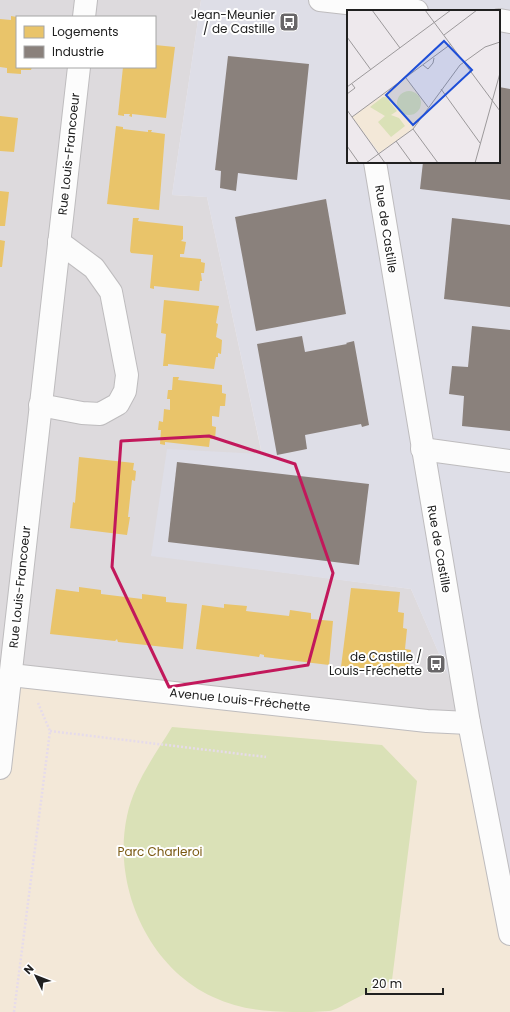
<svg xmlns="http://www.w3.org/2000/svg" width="510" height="1012" viewBox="0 0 510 1012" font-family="Poppins,sans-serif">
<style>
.residential{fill:#dddadd;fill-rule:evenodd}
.industrial{fill:#dedee7;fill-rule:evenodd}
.park{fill:#f3e8d8}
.pitch{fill:#dae1b7}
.homes{fill:#e9c46a}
.industry{fill:#8a817c}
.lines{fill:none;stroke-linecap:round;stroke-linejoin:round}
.minor-casing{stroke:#bebcbe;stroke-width:24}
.path{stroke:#e6dbea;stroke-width:2.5;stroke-dasharray:2 2;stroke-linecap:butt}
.minor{stroke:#fcfcfc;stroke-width:22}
.marked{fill:none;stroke:#c2185b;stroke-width:3;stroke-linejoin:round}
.labels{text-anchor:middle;stroke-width:4;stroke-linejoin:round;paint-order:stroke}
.poi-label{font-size:12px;fill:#202020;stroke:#fff;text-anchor:end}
.street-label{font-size:12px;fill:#202020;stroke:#fff}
.park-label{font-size:12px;fill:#7a5912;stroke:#fff}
.inset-road{fill:none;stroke:#9c999b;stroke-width:1}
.view{fill:#1d4ed8;fill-opacity:0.15;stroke:#1d4ed8;stroke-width:2}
.inset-edge{fill:none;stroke:#202020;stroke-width:2}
</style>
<rect width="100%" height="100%" fill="#eee9ed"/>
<path class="residential" d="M 0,0 L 201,0 L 172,195 L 207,197 L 262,455 L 151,555 L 411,589 L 469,723 L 0,768 ZM 17,17 L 155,17 L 155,67 L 17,67 Z"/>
<path class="industrial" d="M 201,0 L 510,0 L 510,915 L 469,723 L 411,589 L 151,556 L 167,449 L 262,454 L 207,197 L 172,195 ZM 348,11 L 499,11 L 499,162 L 348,162 Z"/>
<polygon class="park" points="11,675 469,723 510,915 510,1012 0,1012 0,768"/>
<path class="pitch" d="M 172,727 L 382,745 L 417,781 L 392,980 C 378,987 363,995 349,1002 C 343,1005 336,1010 329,1011 C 318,1012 305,1012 293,1012 C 265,1012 239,1009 213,997 C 148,967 112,886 127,816 C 134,783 155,755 172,727 Z"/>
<g class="homes">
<polygon points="11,16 17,17 17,67 32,67 31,70 21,70 21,74 7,73 7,68 0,67 0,19 11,20"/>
<polygon points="155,45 175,47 166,118 132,114 132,117 129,116 130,114 124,114 124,116 118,115 123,67 155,67"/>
<polygon points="0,116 18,118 14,152 0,151"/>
<polygon points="116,126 123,127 123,129 148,132 148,130 152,130 151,132 165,134 159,210 107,204"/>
<polygon points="0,191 9,192 5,226 0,226"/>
<polygon points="133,218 139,218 138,221 183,226 183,239 181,241 186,242 184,254 180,254 180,257 201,259 201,262 205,263 204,273 201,273 202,281 200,281 199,291 154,286 154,289 150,288 153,255 131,253 130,251"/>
<polygon points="0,240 5,241 2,267 0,267"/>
<polygon points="164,300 219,306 216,323 218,324 216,337 222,340 221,354 218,353 218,357 216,357 214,369 168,364 168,366 163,366 166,334 161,333"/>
<polygon points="173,377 179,377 178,380 222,385 222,393 226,394 225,406 220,406 219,417 212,416 212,426 216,427 215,439 210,439 209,447 165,442 165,445 160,444 161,430 158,430 159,421 163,422 164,409 170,410 170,399 167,399 168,390 172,390"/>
<polygon points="79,457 134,463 133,470 136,471 135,481 132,480 128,517 130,517 127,535 70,528 73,502 75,503"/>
<polygon points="79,587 101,590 101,594 142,599 142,594 166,597 166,602 187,604 183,649 118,642 117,639 115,641 50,634 56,589 79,592"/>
<polygon points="351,588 400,592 398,612 404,613 403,628 407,629 405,649 411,650 408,675 341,667"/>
<polygon points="224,604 247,606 246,611 289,616 290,610 311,613 311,619 333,621 329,665 264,657 264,655 260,654 259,657 196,649 202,605 224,608"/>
</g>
<g class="industry">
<polygon points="228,56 309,64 297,180 238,173 236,191 220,188 221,171 215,170"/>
<polygon points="499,87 510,89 510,200 420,189 423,162 499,162"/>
<polygon points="326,199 346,314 256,331 235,217"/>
<polygon points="452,218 510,225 510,307 444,299"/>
<polygon points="472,326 510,330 510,431 462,426 464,396 449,394 452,366 468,367"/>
<polygon points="302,336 305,352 347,344 346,343 354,341 369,425 362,427 361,424 305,435 307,449 277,455 257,344"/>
<polygon points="177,462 369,484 359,565 168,542"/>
</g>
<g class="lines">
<defs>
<g id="minor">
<polyline points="320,0 417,11"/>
<polyline points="84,17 86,0"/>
<polyline points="499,20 510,22"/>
<polyline points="375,162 469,723 510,934"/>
<polyline points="40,405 82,413 100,414 118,404 125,391 127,375 111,292 94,268 59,242"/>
<polyline points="422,449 510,461"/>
<polyline points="11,675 427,721 469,723"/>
<polyline points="0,768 79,67"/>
</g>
</defs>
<use href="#minor" class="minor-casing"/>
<g class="path">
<polyline points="50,731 266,757"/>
<polyline points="14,1012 50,731 38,703"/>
</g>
<use href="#minor" class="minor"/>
</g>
<path class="marked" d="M 209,436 L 295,464 L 333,573 L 308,665 L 169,687 L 112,567 L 121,441 Z"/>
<defs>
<symbol id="bus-square" viewBox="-11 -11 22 22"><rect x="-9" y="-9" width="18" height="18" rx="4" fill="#686668" stroke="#fff"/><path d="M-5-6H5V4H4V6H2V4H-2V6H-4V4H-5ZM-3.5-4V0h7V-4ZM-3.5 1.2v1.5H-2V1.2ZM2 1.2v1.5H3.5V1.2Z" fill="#fff"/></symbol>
</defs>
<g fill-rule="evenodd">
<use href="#bus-square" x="278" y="11" width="22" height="22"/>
<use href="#bus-square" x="425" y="653" width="22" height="22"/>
</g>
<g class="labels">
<g class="poi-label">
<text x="275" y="19">Jean-Meunier<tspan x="275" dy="14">/ de Castille</tspan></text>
<text x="422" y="661">de Castille /<tspan x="422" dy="14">Louis-Fréchette</tspan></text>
</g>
<g class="street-label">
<text transform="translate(69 154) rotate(-84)" y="4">Rue Louis-Francoeur</text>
<text transform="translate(386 229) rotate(81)" y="4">Rue de Castille</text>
<text transform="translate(439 549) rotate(80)" y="4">Rue de Castille</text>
<text transform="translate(20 587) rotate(-84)" y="4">Rue Louis-Francoeur</text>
<text transform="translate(240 700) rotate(6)" y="4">Avenue Louis-Fréchette</text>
</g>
<g class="park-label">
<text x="160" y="856">Parc Charleroi</text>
</g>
</g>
<g transform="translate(347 10)">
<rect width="153" height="153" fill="#eee9ed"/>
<path d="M 59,68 L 81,97 L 66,119 L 32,143 L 5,107 Z" fill="#f3e8d8"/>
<path d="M50 93a12 12 0 1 1 24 0a12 12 0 1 1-24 0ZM 36,87 L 39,87 L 50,101 L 44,105 L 52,108 L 58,116 L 44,127 L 31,112 L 38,106 L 23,97 Z" fill="#dae1b7"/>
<path class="inset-road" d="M 25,0 L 53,38M 78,0 L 153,101M 97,25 L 130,0M 0,27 L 24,60M 76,55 L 81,59 L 86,53 L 87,48M 59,68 L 81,97M 0,77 L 104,0M 94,79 L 133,133M 0,84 L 8,78 L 5,74M 0,100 L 38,153M 5,107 L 104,34M 66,119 L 91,153M 49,131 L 65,153M 0,136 L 12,153M 19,153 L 66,119 L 113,55 L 138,37 L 153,32M 128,153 L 153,63"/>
<path class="view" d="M 97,31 L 125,60 L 66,115 L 39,85 Z"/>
<rect width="153" height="153" class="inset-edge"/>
</g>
<rect x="16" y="16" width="140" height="52" fill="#ffffff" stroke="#a6a6a6"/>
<rect x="24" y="26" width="20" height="12" fill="#e9c46a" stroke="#a6a6a6"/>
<text x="52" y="36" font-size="12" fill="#202020">Logements</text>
<rect x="24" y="46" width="20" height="12" fill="#8a817c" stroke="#a6a6a6"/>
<text x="52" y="56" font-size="12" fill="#202020">Industrie</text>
<g transform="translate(36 976) rotate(313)" stroke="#ffffff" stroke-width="3" paint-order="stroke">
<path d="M0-3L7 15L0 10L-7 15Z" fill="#202020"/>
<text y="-6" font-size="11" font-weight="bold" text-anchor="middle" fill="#202020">N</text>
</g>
<path d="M366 988v6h77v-6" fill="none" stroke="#202020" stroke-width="2"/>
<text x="372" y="988" font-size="12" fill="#202020" stroke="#ffffff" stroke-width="3" paint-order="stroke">20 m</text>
</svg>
